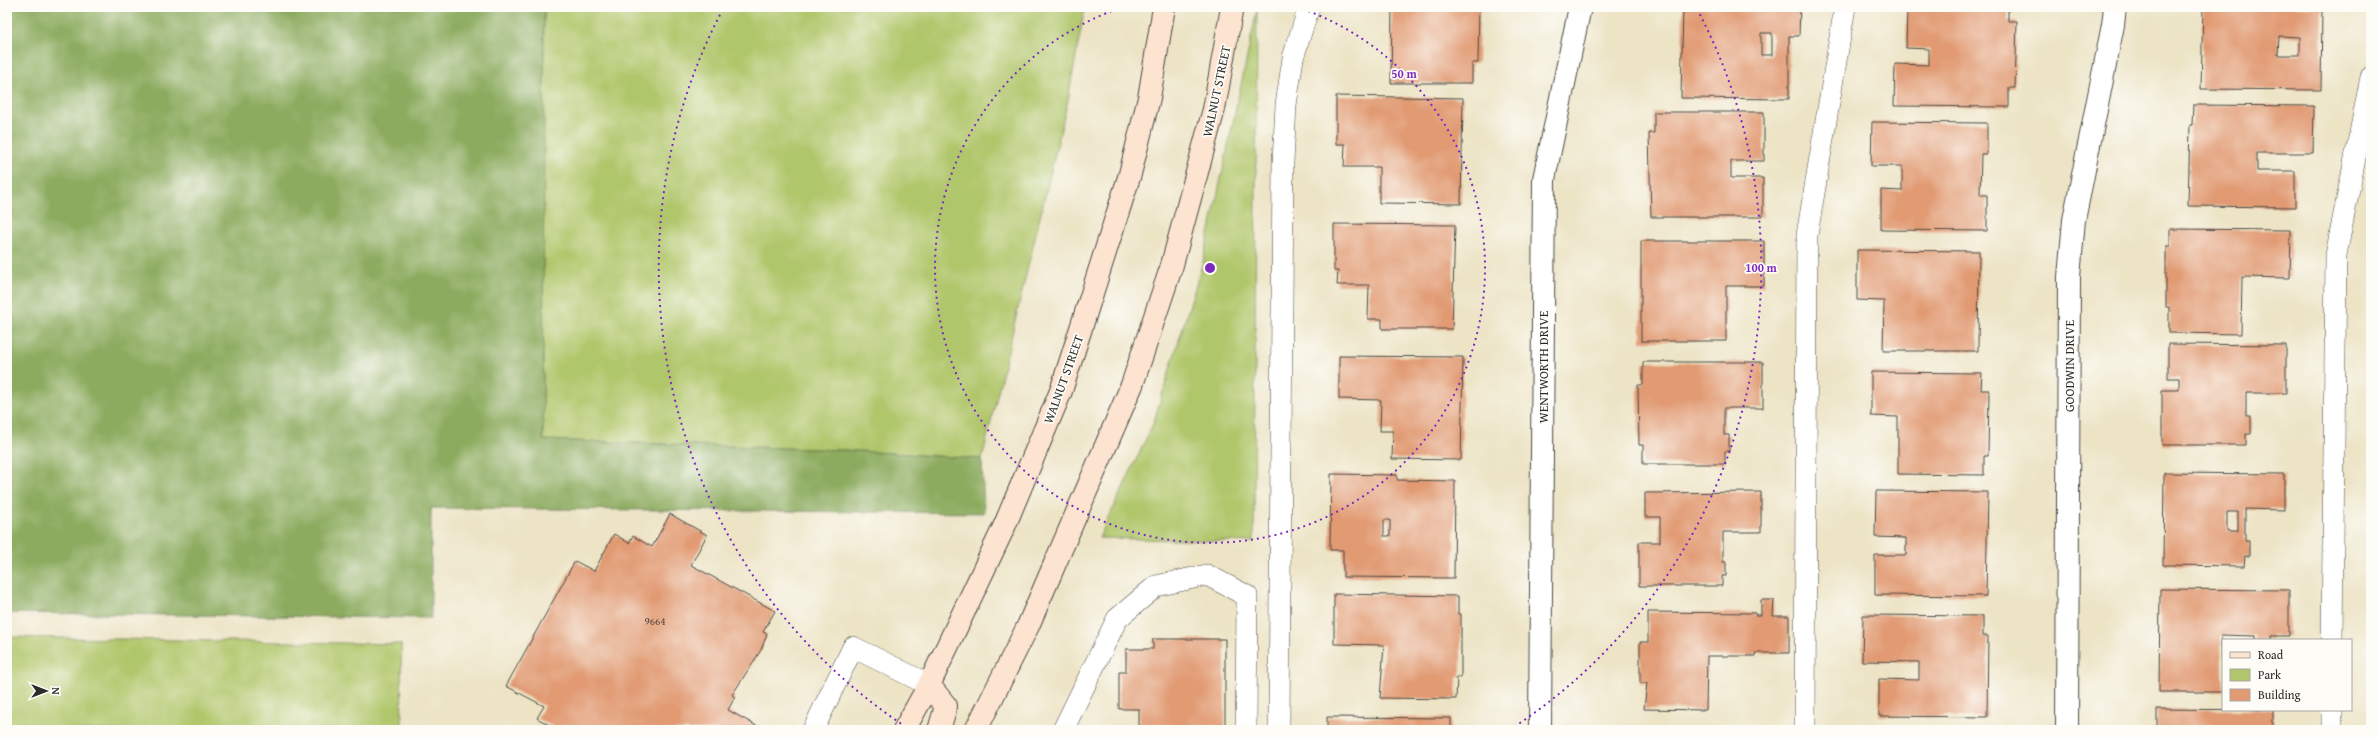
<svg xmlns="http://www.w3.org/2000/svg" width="2378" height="737" viewBox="0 0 2378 737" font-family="'Gentium Book Plus',serif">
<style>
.green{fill:#b0c66a;stroke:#6e784a}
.forest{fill:#8cab5e;stroke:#5c6b44}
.building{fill:#e19a72;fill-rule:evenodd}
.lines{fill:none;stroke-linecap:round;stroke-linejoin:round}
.lane-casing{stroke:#484742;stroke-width:22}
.street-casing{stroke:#484742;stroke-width:24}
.secondary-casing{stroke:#484742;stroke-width:24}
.lane{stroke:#fff;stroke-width:21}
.street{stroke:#fff;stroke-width:22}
.secondary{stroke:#fde4d1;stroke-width:22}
.ring{fill:none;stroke:#7b2cbf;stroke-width:2;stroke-dasharray:2 4}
.labels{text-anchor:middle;stroke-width:3.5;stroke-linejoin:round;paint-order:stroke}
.number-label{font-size:11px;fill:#58473d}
.street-label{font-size:13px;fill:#2b2b2b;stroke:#fdfcf7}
.centre{fill:#7b2cbf;stroke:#fdfcf7;stroke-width:2}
.ring-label{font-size:12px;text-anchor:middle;font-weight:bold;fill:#7b2cbf;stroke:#fdfcf7;stroke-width:3.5;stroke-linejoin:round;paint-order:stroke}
</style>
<rect width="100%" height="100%" fill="#fdfcf7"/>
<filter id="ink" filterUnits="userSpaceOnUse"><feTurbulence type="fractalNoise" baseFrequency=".025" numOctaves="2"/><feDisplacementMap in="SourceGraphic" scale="8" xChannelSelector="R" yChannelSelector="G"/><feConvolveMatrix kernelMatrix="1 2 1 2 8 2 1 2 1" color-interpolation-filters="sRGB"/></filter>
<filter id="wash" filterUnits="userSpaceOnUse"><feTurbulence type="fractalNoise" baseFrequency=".012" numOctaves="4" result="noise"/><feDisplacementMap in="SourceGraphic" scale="16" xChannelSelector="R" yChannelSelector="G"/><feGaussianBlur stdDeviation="0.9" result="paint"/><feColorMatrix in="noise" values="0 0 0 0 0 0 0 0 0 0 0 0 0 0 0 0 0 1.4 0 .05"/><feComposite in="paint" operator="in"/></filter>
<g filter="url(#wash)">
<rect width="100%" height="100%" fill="#ede4c6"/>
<g class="green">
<polygon points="544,7 1085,7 1068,100 982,459 843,450 543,440"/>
<polygon points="1257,10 1254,542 1099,538 1153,424 1203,262"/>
<polygon points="7,637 401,644 402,730 7,730"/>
</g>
<polygon class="forest" points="7,7 544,7 543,440 843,450 982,459 984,513 431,508 431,618 7,613"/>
<g id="blocks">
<g class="building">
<polygon points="1392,7 1479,7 1478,63 1472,63 1472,83 1391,83"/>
<path d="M 1683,7 L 1800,7 L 1799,36 L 1789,36 L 1789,99 L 1681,98 ZM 1761,33 L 1772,33 L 1772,55 L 1761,55 Z"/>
<polygon points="1907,7 2008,7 2008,21 2017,21 2015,88 2009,88 2009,107 1894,106 1895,64 1929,65 1929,49 1906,48"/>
<path d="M 2203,7 L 2322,7 L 2321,90 L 2201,89 ZM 2279,36 L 2300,37 L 2300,55 L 2278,55 Z"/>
<polygon points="1336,96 1463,98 1461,204 1379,203 1379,167 1344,167 1345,144 1336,144"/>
<polygon points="2193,105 2314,106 2313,153 2257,153 2257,171 2295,171 2295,207 2188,206 2190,125 2192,125"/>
<polygon points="1654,112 1764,112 1764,161 1731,161 1731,178 1763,178 1763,217 1651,217 1649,133 1654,133"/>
<polygon points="1872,122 1987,123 1987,154 1981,154 1980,195 1987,195 1987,231 1881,230 1881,190 1902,191 1902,166 1871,166"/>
<polygon points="1334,224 1455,225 1452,329 1382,329 1382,319 1368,319 1369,285 1337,285 1338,271 1334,271"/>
<polygon points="2170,229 2291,230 2290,278 2242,277 2241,334 2169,333 2169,307 2166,307 2166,246 2170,246"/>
<polygon points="1641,241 1764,241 1764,286 1726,286 1726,341 1641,341"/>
<polygon points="1857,250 1979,251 1978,351 1883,351 1884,301 1857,300"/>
<polygon points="2168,344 2286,345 2286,393 2246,393 2246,416 2251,416 2251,434 2246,434 2246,445 2162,445 2162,390 2179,390 2179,378 2168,378"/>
<polygon points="1339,356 1463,357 1461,460 1392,459 1393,431 1380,431 1381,400 1339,399"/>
<polygon points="1643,362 1763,362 1763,408 1724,408 1724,435 1729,435 1729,451 1725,451 1725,464 1643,464 1643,445 1639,445 1638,385 1643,385"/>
<polygon points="1871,372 1982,373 1981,390 1989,390 1988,456 1984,456 1984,475 1898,474 1898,417 1871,416"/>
<path d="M 2164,473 L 2284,474 L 2284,510 L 2245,509 L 2245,541 L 2249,541 L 2249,556 L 2245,556 L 2244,566 L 2163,565 ZM 2227,512 L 2238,512 L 2238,531 L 2227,531 Z"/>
<path d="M 1331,474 L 1397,475 L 1397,480 L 1455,481 L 1454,578 L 1343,577 L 1343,550 L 1330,550 ZM 1384,520 L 1390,520 L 1390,536 L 1384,536 Z"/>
<polygon points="1876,491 1988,492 1986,596 1875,595 1875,555 1906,555 1906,538 1875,537"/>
<polygon points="1761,492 1761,532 1723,532 1723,562 1726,562 1726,576 1722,576 1722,586 1639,586 1639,542 1660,542 1660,517 1645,517 1645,493"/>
<polygon points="670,514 707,535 691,565 775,611 763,632 767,634 761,650 732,695 735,697 728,710 764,730 558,730 537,718 544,706 506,686 575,561 594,571 614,534 629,543 633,536 652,547"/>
<polygon points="2160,589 2289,590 2289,636 2272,636 2272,640 2255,640 2255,636 2221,635 2223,692 2159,692"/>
<polygon points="1334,594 1458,596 1458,614 1461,614 1461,677 1457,677 1456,699 1380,698 1384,645 1334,644"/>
<polygon points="1761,600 1774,600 1773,616 1789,616 1789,653 1755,653 1755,656 1707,656 1706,710 1644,709 1647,683 1640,683 1640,642 1648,642 1648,612 1755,613 1755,615 1761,615"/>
<polygon points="1863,615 1983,616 1983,636 1988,636 1987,717 1879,716 1879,679 1919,680 1919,662 1862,661"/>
<polygon points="1153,639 1225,639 1225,730 1139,730 1139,709 1119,709 1119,672 1126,672 1126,649 1153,649"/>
<polygon points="2157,709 2273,710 2273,730 2157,730"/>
<polygon points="1327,717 1451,718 1451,730 1327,730"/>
</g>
</g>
</g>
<g filter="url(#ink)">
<use href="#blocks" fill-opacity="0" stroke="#484742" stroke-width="1"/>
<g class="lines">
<defs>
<g id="lane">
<polyline points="2332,640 2336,255 2371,77"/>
<polyline points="813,730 853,647 929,685"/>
<polyline points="1063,730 1117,619 1156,586 1207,575 1247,596 1246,730"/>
<polyline points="1279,730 1283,162 1286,105 1293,58 1309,7"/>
<polyline points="1805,730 1807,235 1845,7"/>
<polyline points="2332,730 2332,710"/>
</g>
<g id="street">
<polyline points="1540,730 1544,179 1580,7"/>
<polyline points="2067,730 2069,277 2074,220 2113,25 2115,7"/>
</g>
<g id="secondary">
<polyline points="929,685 946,706 939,730"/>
<polyline points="904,730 929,685 1004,527 1061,391 1130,174 1149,98 1164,7"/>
<polyline points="976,730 1028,626 1132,385 1172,265 1214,109 1232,7"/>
</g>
</defs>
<use href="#lane" class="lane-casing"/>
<use href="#street" class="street-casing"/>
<use href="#secondary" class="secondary-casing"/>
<use href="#lane" class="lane"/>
<use href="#street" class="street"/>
<use href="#secondary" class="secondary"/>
</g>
</g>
<g class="ring">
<path d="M1297 7A275 275 0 1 1 1123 7"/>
<path d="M906 727A551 551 0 0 1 723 9M1697 9A551 551 0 0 1 1514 727"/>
</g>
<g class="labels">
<g class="number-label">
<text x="655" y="625">9664</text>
</g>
<g class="street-label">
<text transform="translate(1216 91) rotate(-78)" y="5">WALNUT STREET</text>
<text transform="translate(2069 366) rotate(-90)" y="5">GOODWIN DRIVE</text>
<text transform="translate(1543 367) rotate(-90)" y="5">WENTWORTH DRIVE</text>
<text transform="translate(1063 379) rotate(-70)" y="5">WALNUT STREET</text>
</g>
</g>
<circle cx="1210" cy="268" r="6" class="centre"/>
<g class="ring-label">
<text x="1404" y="78">50 m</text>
<text x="1761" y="272">100 m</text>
</g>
<rect width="2378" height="737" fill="none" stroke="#fdfcf7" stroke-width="24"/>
<rect x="2222" y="639" width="130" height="72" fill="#fdfcf7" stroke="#a9a8a5"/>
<rect x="2230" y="652" width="20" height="6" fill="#fde4d1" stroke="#a9a8a5"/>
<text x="2258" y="659" font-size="12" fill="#2b2b2b">Road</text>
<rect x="2230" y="669" width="20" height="12" fill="#b0c66a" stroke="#a9a8a5"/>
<text x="2258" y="679" font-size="12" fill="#2b2b2b">Park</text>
<rect x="2230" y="689" width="20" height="12" fill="#e19a72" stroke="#a9a8a5"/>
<text x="2258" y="699" font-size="12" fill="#2b2b2b">Building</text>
<g transform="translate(46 691) rotate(90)" stroke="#fdfcf7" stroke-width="3" paint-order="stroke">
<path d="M0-3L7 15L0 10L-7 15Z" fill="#2b2b2b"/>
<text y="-6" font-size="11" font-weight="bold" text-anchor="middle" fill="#2b2b2b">N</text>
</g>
</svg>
